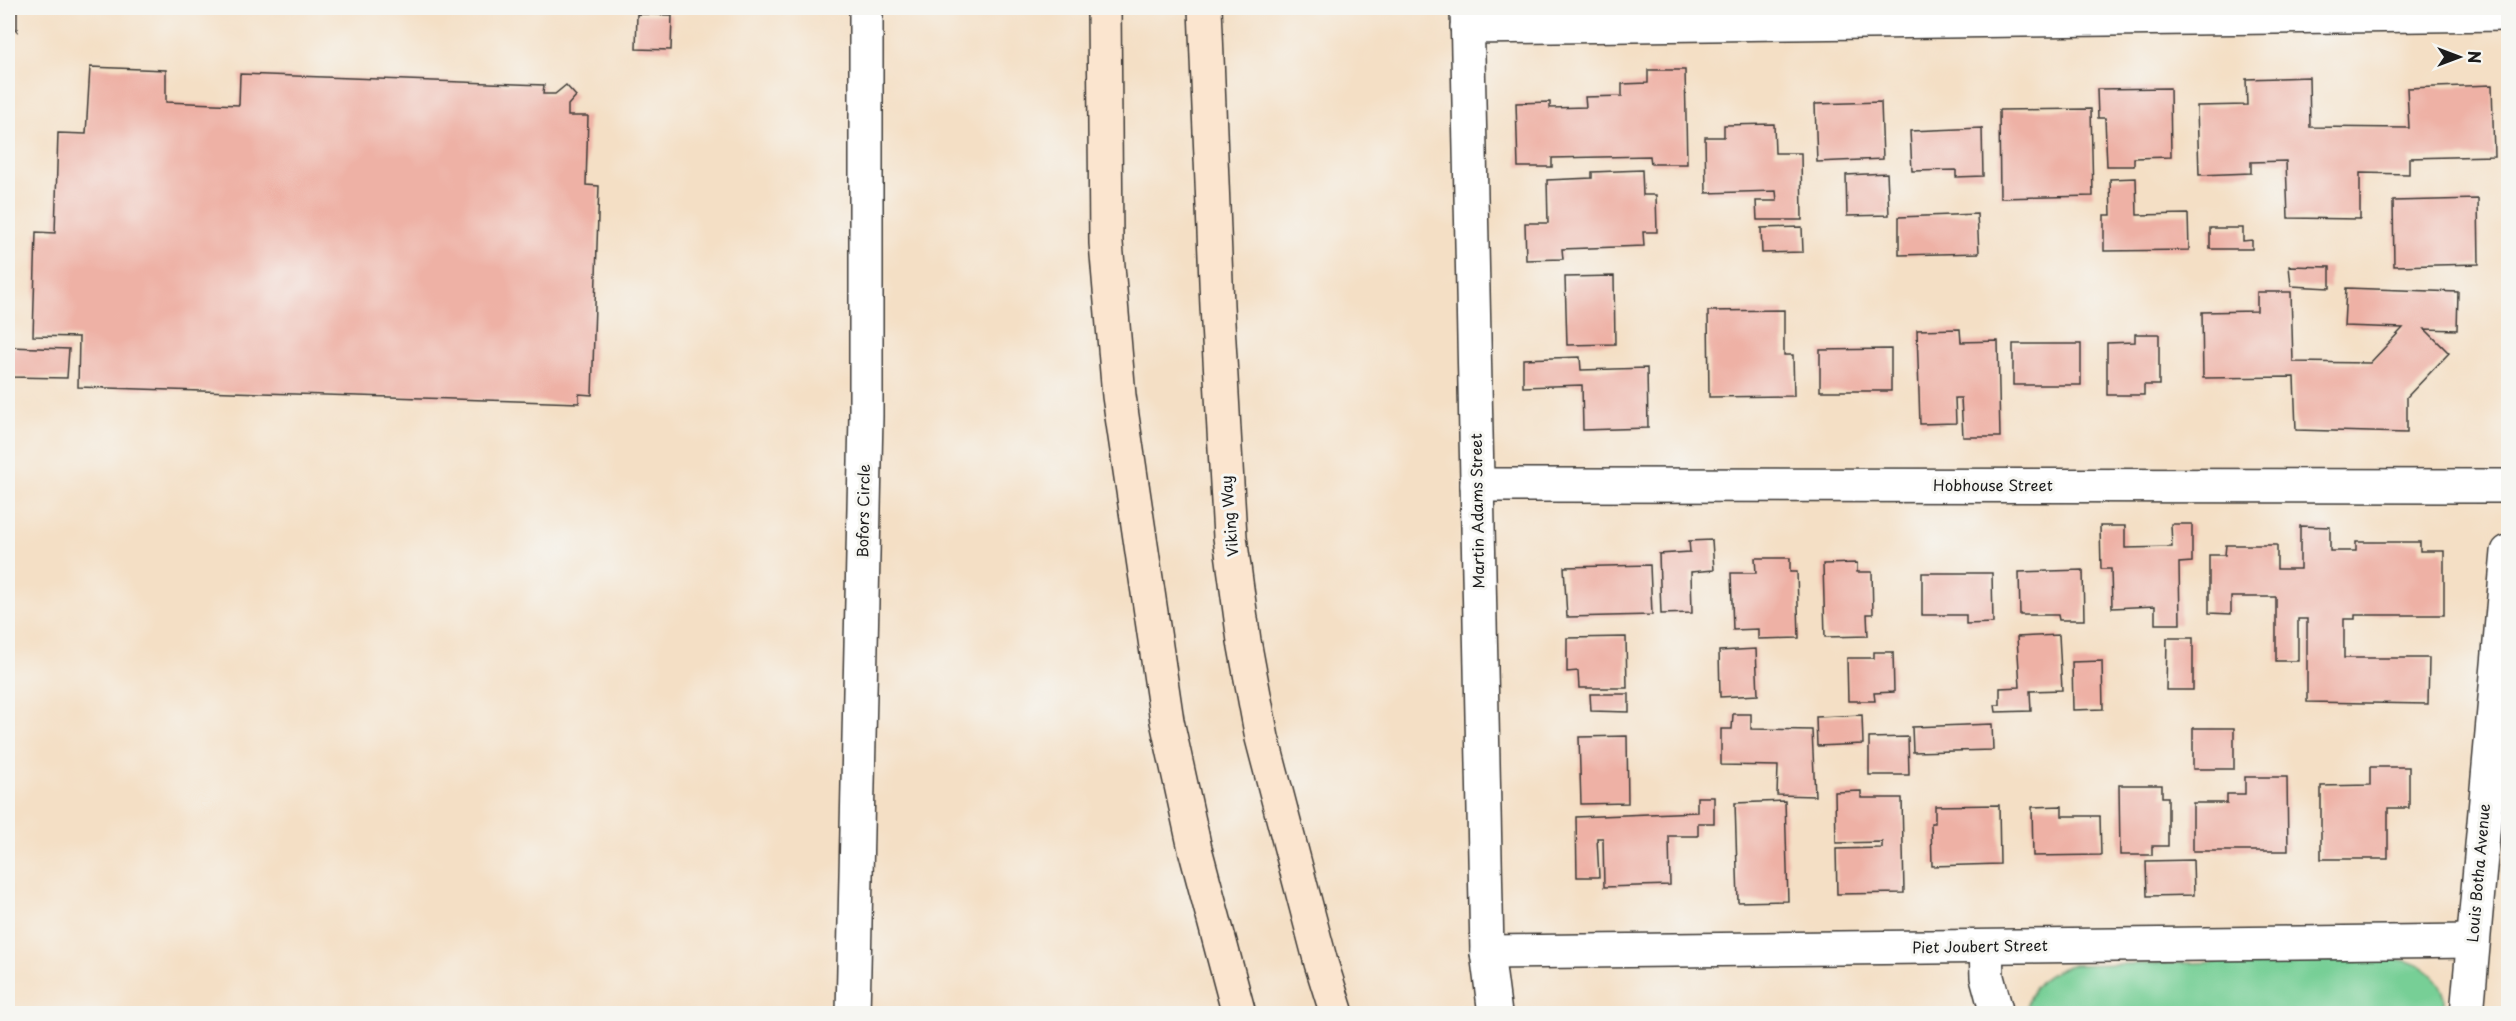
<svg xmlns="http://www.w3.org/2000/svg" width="2516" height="1021" viewBox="0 0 2516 1021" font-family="'Playpen Sans',sans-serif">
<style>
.green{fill:#77cf96;stroke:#4a7659;stroke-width:1.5}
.building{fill:#eeb1a5}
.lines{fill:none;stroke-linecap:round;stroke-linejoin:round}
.street-casing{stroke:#3c3935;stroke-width:36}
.secondary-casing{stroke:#3c3935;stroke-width:36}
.street{stroke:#fff;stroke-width:33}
.secondary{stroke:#fbe5cf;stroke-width:33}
.labels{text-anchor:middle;stroke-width:6;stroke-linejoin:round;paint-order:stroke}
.street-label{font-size:15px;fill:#1c1c1c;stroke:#f6f6f2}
</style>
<rect width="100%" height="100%" fill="#f6f6f2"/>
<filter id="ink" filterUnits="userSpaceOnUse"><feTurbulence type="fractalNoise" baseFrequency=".0167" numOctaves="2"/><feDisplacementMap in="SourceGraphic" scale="12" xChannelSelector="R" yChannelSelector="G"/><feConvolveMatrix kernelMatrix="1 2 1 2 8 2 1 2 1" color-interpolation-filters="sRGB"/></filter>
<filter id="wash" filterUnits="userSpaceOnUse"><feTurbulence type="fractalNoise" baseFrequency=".008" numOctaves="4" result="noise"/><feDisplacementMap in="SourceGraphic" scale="24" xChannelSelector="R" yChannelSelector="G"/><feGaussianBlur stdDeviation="1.35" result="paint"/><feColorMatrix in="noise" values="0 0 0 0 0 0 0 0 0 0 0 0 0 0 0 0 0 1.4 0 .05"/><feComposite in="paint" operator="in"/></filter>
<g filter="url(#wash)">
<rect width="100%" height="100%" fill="#f4dfc5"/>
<path class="green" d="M 2395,959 C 2424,962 2449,982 2445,1013 L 2026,1013 C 2027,987 2048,972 2071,965 Z"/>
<g id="blocks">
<g class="building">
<polygon points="8,8 17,8 17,31 8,21"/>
<polygon points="637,14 672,15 671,50 636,49"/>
<polygon points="90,67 166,70 166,102 239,105 240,74 544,85 543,94 555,94 566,85 576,96 568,105 568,116 588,116 586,185 599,186 592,395 579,394 579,403 78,387 79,337 33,336 36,232 55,233 58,133 86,134"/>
<polygon points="1648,70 1685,70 1687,164 1651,164 1650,156 1552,158 1552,167 1518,167 1516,103 1550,102 1550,108 1586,107 1585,97 1622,96 1622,84 1648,83"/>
<polygon points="2309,77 2310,127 2409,128 2407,88 2492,85 2494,156 2409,158 2409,174 2360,173 2360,219 2288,218 2286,161 2251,162 2251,173 2199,175 2197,106 2247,105 2246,79"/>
<polygon points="2170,88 2171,157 2134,158 2134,166 2107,166 2105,118 2098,118 2097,89"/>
<polygon points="1881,102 1883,159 1817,162 1815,104"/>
<polygon points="2091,109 2093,196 2000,198 1999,110"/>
<polygon points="1774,124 1775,153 1801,153 1802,220 1757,220 1756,201 1777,201 1776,191 1706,193 1705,137 1724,137 1724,125"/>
<polygon points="1982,128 1983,176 1956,177 1956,170 1912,171 1910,131"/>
<polygon points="1642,170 1643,195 1656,195 1657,232 1643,232 1644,246 1562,249 1563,259 1526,260 1525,223 1548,223 1547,180 1592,178 1592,172"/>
<polygon points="1887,173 1889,215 1847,216 1846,175"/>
<polygon points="2136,178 2137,215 2188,214 2189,250 2104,251 2104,215 2111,215 2110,179"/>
<polygon points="2478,199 2479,264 2394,266 2393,201"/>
<polygon points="1977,214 1979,253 1899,255 1899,217"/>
<polygon points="1802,227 1803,252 1762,253 1761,228"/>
<polygon points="2210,228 2243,228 2243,241 2252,240 2252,249 2210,249"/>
<polygon points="2289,266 2330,267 2330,288 2291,286"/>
<polygon points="1614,276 1615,344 1567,345 1565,277"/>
<polygon points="2346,288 2458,292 2457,330 2425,329 2449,353 2407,397 2407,433 2296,430 2294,377 2203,378 2202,312 2257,311 2257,292 2291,292 2293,362 2370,363 2403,328 2344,326"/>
<polygon points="1784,310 1784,355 1793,355 1794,396 1709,397 1708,311"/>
<polygon points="1960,329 1961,342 1998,341 2000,437 1963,437 1961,398 1955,398 1956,423 1920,424 1917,330"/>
<polygon points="2135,334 2159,334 2159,385 2144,385 2144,395 2107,395 2107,343 2135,342"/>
<rect x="2013" y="344" width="68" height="41"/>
<polygon points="8,347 69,349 67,378 8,377"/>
<polygon points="1891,349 1891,391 1820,391 1820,350"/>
<polygon points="1580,357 1581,370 1647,368 1648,428 1583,430 1582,385 1523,387 1523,359"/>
<polygon points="2171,524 2192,524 2192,562 2179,563 2180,624 2155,624 2155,606 2112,608 2111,569 2101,569 2100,526 2125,526 2125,548 2172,547"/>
<polygon points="2300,526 2330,527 2330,551 2356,551 2356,542 2420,542 2420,551 2444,551 2444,615 2355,615 2355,619 2344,619 2344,658 2429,658 2428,704 2307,702 2307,619 2298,619 2298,661 2276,661 2276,597 2231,597 2231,614 2209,613 2209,555 2225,555 2226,545 2277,545 2277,569 2300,569"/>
<polygon points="1712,540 1714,570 1691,572 1692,613 1661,614 1659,554 1690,552 1689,541"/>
<polygon points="1755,558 1790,558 1790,572 1797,572 1799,638 1758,639 1758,629 1733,630 1731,573 1756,573"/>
<polygon points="1857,563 1857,572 1872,572 1873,614 1867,614 1868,636 1825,637 1823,564"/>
<polygon points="1650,565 1652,615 1567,617 1564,567"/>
<polygon points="2083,570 2084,620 2059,620 2058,615 2020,615 2019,572"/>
<polygon points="1922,573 1992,573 1993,623 1966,624 1966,615 1922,615"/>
<polygon points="2059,635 2062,690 2030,691 2031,711 1996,712 1995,705 2000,705 2000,688 2020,687 2017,637"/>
<polygon points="1626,637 1627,688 1579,688 1578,671 1567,672 1567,638"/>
<polygon points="2167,638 2193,638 2193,690 2166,690"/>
<polygon points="1756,649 1758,695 1720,697 1719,651"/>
<polygon points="1874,652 1893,652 1894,692 1874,693 1875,701 1848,701 1847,658 1874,658"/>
<polygon points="2102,661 2103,709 2073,710 2072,662"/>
<polygon points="1590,694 1629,694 1629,712 1591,711"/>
<polygon points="1733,714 1751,714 1751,729 1812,730 1815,796 1777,795 1778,766 1721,765 1721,729 1732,729"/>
<polygon points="1862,715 1863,744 1817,746 1816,717"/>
<polygon points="1992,724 1993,750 1913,752 1912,727"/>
<rect x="2193" y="728" width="41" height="41"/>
<polygon points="1627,736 1628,803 1581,804 1579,737"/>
<polygon points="1908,737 1909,775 1869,775 1869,738"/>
<polygon points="2370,767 2409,767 2409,808 2388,808 2388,859 2321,859 2321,786 2370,785"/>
<polygon points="2245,777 2287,777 2288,851 2193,851 2193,803 2227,803 2227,794 2245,794"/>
<polygon points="2119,785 2162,785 2162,797 2168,797 2168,846 2152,846 2152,855 2120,855"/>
<polygon points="1861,791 1861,798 1902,798 1904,893 1837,894 1836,849 1882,848 1882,842 1836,843 1835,792"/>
<polygon points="1697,797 1714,797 1714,823 1698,823 1698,836 1669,836 1670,885 1604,887 1603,838 1597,838 1599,877 1577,877 1576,817 1697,812"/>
<polygon points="1785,801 1788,901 1738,902 1735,803"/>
<polygon points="1999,805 2000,864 1932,866 1931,823 1935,823 1935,806"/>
<polygon points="2062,806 2062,816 2100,816 2101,855 2033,856 2032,807"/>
<polygon points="2193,860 2194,895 2147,896 2146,861"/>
</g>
</g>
</g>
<g filter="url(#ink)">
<use href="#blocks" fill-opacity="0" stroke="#3c3935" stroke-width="1.5"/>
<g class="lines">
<defs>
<g id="street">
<polyline points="1467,8 1487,952 1495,1014"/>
<polyline points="1467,27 2508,14"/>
<polyline points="1477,485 2508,486"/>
<polyline points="1986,947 1987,977 1997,1014"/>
<polyline points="1487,952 2473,941"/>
<polyline points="853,1014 866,416 866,8"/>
<polyline points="2467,1014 2508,552"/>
</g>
<g id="secondary">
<polyline points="1104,8 1106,243 1119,396 1167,721 1195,849 1239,1014"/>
<polyline points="1205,8 1217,306 1230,537 1244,641 1262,738 1321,963 1337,1014"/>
</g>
</defs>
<use href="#street" class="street-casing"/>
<use href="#secondary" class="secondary-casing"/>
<use href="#street" class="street"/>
<use href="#secondary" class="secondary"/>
</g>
</g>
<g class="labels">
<g class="street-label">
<text x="1993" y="491">Hobhouse Street</text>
<text transform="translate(864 511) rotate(-89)" y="5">Bofors Circle</text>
<text transform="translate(1478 511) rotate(-91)" y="5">Martin Adams Street</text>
<text transform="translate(1230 516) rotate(-95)" y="5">Viking Way</text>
<text transform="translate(2479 873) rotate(-85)" y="5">Louis Botha Avenue</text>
<text transform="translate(1980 947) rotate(-1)" y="5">Piet Joubert Street</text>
</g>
</g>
<rect width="2516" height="1021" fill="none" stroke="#f6f6f2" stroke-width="30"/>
<g transform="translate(2459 57) rotate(90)" stroke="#f6f6f2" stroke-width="4.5" paint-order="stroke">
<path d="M0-4.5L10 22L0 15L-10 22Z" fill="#1c1c1c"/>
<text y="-9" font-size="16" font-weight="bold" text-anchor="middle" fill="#1c1c1c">N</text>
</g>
</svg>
